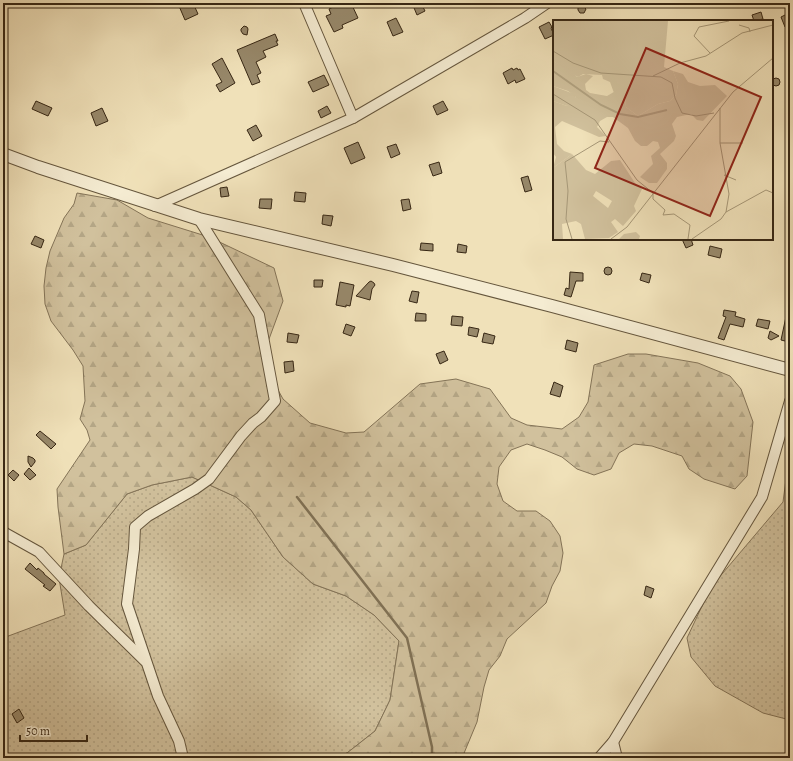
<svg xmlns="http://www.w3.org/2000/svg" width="793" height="761" viewBox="0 0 793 761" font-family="Alegreya,serif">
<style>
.grass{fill:url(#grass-dots);stroke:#847458}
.forest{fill:url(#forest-firs);stroke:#847458}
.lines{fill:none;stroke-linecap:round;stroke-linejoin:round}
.stream{stroke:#807155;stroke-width:2.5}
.building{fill:#97886a;stroke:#372714}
.minor-casing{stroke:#65563d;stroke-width:12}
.tertiary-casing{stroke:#65563d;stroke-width:14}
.minor{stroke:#f5ecd2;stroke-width:10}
.tertiary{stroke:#f5ecd2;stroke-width:12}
.inset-river{fill:none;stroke:#b1a281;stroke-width:2}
.inset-road{fill:none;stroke:#a69777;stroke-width:1}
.view{fill:#8f2418;fill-opacity:0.15;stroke:#8f2418;stroke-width:2}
.inset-edge{fill:none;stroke:#372714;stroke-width:2}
</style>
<defs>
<pattern id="grass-dots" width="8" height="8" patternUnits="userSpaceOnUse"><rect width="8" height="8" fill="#d1c19d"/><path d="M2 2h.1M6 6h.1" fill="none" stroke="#b4a686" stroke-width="1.8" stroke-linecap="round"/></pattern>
<pattern id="forest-firs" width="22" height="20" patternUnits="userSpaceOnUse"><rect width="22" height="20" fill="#d1c19d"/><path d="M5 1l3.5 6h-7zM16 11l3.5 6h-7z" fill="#b4a686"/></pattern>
</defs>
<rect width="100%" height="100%" fill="#f0e1b9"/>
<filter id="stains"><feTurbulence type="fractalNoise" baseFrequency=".005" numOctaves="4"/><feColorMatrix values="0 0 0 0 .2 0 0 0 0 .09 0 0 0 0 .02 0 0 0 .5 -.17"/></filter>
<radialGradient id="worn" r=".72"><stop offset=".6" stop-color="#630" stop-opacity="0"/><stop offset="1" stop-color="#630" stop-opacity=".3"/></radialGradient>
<g class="grass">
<polygon points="790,460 790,720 763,713 715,686 691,657 687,638 711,587 783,502 788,464"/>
<polygon points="192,477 236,497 251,510 283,557 313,584 346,596 374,615 399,641 390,700 375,731 347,753 334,758 3,758 3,638 65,615 59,578 64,554 86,545 127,494 152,485"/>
</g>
<polygon class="forest" points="77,193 117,200 148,218 209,237 274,268 283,301 265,350 266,368 283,399 310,423 346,433 364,432 420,384 456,379 490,389 511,418 527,425 562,429 579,417 588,402 594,365 628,354 646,354 698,363 730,376 741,389 753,422 747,476 735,489 704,479 689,469 682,456 652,446 634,444 619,453 611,469 594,475 577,469 562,457 545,450 527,444 511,450 499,467 497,484 503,501 517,511 536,511 550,521 560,536 563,553 560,571 552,586 546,603 507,639 500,656 489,670 484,687 477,722 462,758 334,758 347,753 375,731 390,700 399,641 374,615 346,596 313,584 283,557 251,510 236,497 192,477 152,485 127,494 86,545 64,554 58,507 57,489 90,440 87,430 80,419 85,401 83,366 73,350 51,321 45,304 44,286 46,268 50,251 64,218 74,204"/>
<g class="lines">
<polyline class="stream" points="297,497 407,638 432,747 432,758"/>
</g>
<g class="building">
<polygon points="186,3 193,3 198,14 185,20 179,6"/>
<polygon points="341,3 351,3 358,18 342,25 343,28 334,32 326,16 331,14 329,9"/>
<polygon points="412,3 421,3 425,11 417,15"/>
<polygon points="582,5 586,9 584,13 580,13 578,10 578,8"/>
<polygon points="761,12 763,19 754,21 752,15"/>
<polygon points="787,14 790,21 790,25 785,27 781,17"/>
<polygon points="396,18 403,32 393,36 387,22"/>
<polygon points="549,22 552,27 551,28 554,35 545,39 539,27"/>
<polygon points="244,26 247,27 248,29 247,35 243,34 241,31 241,29"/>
<polygon points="275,34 278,41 276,41 278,45 263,51 266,57 256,62 261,73 257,75 260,82 252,85 237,50"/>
<polygon points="222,58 235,83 220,92 216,85 222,82 212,64"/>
<polygon points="512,68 513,70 517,68 518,70 520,69 525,79 516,83 515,80 508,84 503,73"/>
<polygon points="324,75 329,85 313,92 308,82"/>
<circle cx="776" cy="82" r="4"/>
<polygon points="36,101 52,108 48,116 32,109"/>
<polygon points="443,101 448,110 437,115 433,106"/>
<polygon points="327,106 331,113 321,118 318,111"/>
<polygon points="102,108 108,121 96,126 91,113"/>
<polygon points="256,125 262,136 253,141 247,130"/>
<polygon points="358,142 365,158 351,164 344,148"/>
<polygon points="396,144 400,154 391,158 387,147"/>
<polygon points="439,162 442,173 433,176 429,165"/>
<polygon points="528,176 532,190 525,192 521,178"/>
<polygon points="227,187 229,196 221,197 220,188"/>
<polygon points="295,192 306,193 305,202 294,201"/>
<polygon points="260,199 272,199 271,209 259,208"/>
<polygon points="409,199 411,209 403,211 401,200"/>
<polygon points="323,215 333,216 331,226 322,224"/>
<polygon points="35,236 44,240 41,248 31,244"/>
<polygon points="682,239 691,239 693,245 686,248"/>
<polygon points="421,243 433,244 433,251 420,250"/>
<polygon points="458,244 467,246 466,253 457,252"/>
<polygon points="710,246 722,249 720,258 708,255"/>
<circle cx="608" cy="271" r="4"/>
<polygon points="570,272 583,273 583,281 576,281 571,297 564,295 566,288 569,289"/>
<polygon points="642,273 651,275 649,283 640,280"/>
<polygon points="314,280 323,280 322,287 314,287"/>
<polygon points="371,281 374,283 375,285 372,289 370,300 356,296 369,282"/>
<polygon points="340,282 354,285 350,306 346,305 346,307 336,305"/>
<polygon points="412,291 419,292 417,303 409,301"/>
<polygon points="724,310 736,312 735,316 745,319 743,327 730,324 724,340 718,338 726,317 723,316"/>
<polygon points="787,312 790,313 790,337 789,342 781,340"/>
<polygon points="416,313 426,314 426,321 415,321"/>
<polygon points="452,316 463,317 462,326 451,325"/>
<polygon points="758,319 770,321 768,329 756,326"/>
<polygon points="346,324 355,327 351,336 343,333"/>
<polygon points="469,327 479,329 477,337 468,335"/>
<polygon points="770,331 779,336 771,340 768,338"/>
<polygon points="288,333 299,335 297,343 287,342"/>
<polygon points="484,333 495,336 493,344 482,342"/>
<polygon points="567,340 578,343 576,352 565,349"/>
<polygon points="444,351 448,360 440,364 436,354"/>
<polygon points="293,361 294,371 285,373 284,362"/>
<polygon points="554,382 563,386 560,397 550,394"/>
<polygon points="40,431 56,444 51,449 36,435"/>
<polygon points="28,456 33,458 35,460 35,462 31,467 28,462"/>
<polygon points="29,468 36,475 30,480 24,474"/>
<polygon points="13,470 19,475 14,481 8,475"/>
<polygon points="30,563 37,570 38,568 44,573 44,574 56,584 50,591 43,586 45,585 25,569"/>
<polygon points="646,586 654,589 651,598 644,595"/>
<polygon points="19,709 24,718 17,723 12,714"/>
</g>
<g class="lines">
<defs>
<g id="minor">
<polyline points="304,3 353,118"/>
<polyline points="155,206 353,118 525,18 547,3"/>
<polyline points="3,531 5,533 39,552 89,606 145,661"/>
<polyline points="613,742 617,758"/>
<polyline points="183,758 179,741 158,696 127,604 134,549 135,527 148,516 195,489 209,479 241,436 253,423 261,417 275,401 259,315 199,219"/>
<polyline points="599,758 613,742 762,497 790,401"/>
</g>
<polyline id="tertiary" points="3,154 38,167 199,219 393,265 552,306 790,370"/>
</defs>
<use href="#minor" class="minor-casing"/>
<use href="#tertiary" class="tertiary-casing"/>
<use href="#minor" class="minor"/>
<use href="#tertiary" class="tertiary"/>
</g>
<g transform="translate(553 20)">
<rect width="220" height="220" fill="#f0e1b9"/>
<path d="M 0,1 L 115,1 L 111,47 L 120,51 L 125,64 L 123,75 L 117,81 L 105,84 L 85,96 L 73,87 L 72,77 L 61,73 L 57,62 L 50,59 L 49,55 L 30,54 L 25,57 L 0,41 ZM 0,66 L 21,74 L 23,77 L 19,84 L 14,86 L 0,81 ZM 19,134 L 33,150 L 42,154 L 58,141 L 67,140 L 82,163 L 89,169 L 81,186 L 83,191 L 70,206 L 62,199 L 58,202 L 65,212 L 56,218 L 32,219 L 28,204 L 23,201 L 9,204 L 10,219 L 0,219 L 0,148 ZM 43,171 L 59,181 L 55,188 L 40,176 Z" fill="#d1c19d" fill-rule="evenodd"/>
<path d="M 0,41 L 19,51 L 24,57 L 33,54 L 40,56 L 32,64 L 33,70 L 37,73 L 54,76 L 66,69 L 72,77 L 73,87 L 85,96 L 105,84 L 117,81 L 123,75 L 125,64 L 120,51 L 130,54 L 135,62 L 147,66 L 162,65 L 174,76 L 150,101 L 144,100 L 138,94 L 124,97 L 119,104 L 123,116 L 121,121 L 107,134 L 114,143 L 114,149 L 104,163 L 96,163 L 87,157 L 100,144 L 98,136 L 107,128 L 105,122 L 100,121 L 94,126 L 88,126 L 82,121 L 75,108 L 60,97 L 54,97 L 47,101 L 44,107 L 53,116 L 46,117 L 9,101 L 2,107 L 4,124 L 11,131 L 19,134 L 0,148 L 3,137 L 0,133 L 0,81 L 14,86 L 23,77 L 15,71 L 0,66 ZM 83,212 L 87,216 L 86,219 L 66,219 L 71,214 Z" fill="#d1c19d"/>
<path class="inset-river" d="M 0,51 L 48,85 L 67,94 L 85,97 L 114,90"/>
<path class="inset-road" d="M 186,5 L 196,8 L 197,12M 0,31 L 20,43 L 48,53 L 108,57 L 119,63 L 122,78 L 129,93 L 143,96 L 161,93M 157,33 L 141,16 L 146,7 L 176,1M 100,56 L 127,43 L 153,36 L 189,13 L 220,5M 0,74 L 42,100 L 84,160 L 100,173 L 100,179 L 112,190 L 110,195 L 121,194 L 137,205 L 135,219M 167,88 L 167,123 L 176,174 L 173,192 L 213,170 L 220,173M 167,123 L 190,123M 171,155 L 183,160M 19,219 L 13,199 L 15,171 L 12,142 L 47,121 L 56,122M 58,219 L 74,207 L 180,72 L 220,38M 139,219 L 168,199 L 173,192"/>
<path class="view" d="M 93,28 L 208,77 L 157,196 L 42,148 Z"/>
<rect width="220" height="220" class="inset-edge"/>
</g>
<rect width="793" height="761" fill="none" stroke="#f0e1b9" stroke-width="16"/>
<rect x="4" y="4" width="785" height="753" fill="none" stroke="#372714" stroke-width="2"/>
<rect x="8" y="8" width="777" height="745" fill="none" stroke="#372714"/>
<path d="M20 735v6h67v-6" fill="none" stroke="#372714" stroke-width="2"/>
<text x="26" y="735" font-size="12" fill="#372714" stroke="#f5ecd2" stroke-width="3" paint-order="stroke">50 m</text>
<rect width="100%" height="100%" filter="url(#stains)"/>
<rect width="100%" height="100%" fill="url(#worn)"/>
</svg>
